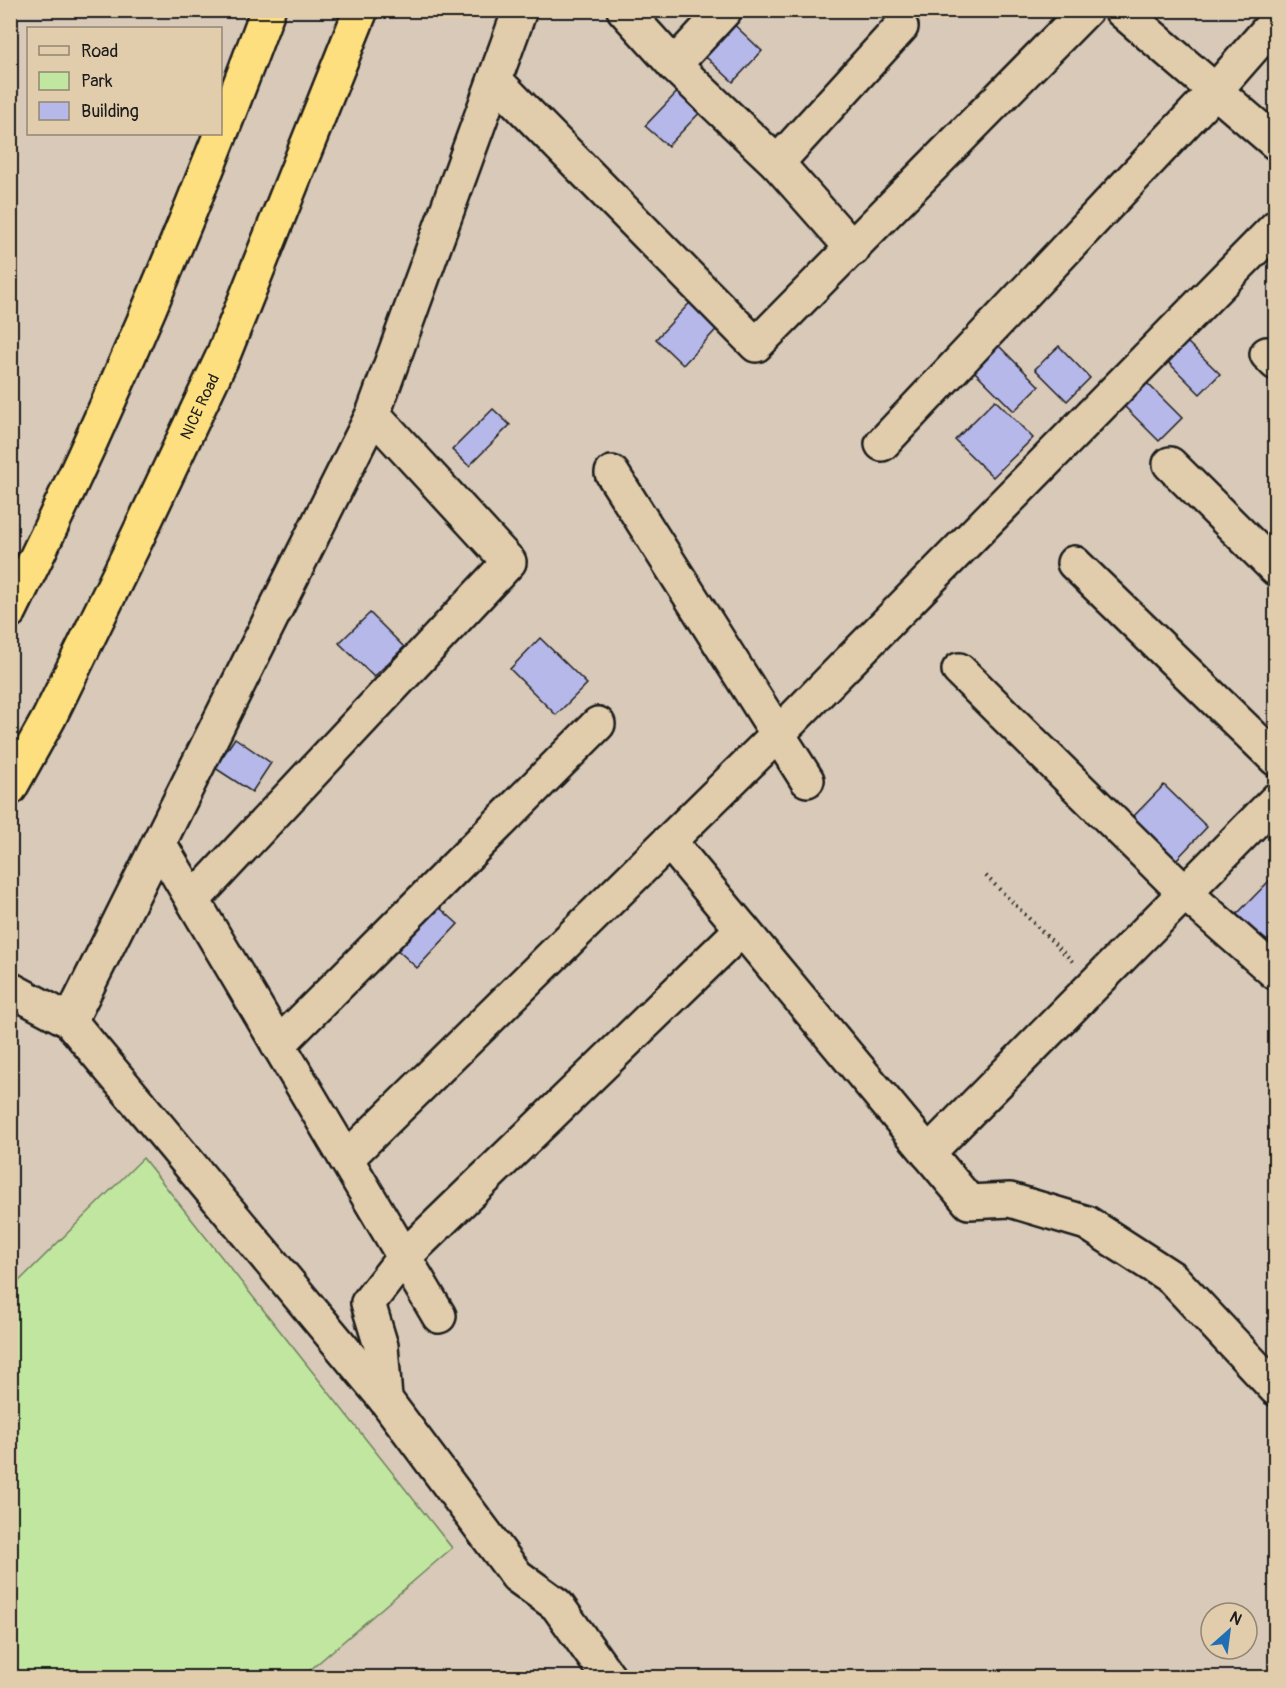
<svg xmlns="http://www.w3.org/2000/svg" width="1286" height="1688" viewBox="0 0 1286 1688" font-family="Pangolin,sans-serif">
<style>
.green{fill:#c0e6a0;stroke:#6e815e;stroke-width:1.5}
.building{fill:#b6b8ea;stroke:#1c1c1c;stroke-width:1.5}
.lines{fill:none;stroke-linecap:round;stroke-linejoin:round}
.minor-casing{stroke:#1c1c1c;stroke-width:38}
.highway-casing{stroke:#1c1c1c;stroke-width:38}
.path{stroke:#1c1c1c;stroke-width:4;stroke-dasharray:1.5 4.5;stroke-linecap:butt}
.minor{stroke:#e1cdac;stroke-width:33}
.highway{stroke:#fedf80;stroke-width:33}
.labels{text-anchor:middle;stroke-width:5;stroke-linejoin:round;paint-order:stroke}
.street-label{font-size:16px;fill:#1c1c1c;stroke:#e1cdac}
</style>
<rect width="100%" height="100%" fill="#d8c9b8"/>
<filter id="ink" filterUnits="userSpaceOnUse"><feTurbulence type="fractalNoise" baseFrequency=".0167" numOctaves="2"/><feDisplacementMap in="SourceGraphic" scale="12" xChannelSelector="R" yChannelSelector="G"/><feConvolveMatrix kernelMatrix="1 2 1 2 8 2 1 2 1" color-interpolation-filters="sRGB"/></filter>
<g filter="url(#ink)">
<polygon class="green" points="143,1158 452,1548 302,1677 11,1677 11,1289"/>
<g class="building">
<polygon points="725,16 762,51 733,82 695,47"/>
<polygon points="682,87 705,107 668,146 645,126"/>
<polygon points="699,293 726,319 683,365 656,339"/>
<polygon points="1185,340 1220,374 1200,394 1166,360"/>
<polygon points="998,345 1039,386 1014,411 973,370"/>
<polygon points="1059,346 1090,378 1067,401 1035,369"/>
<polygon points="1144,380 1182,418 1159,441 1121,403"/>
<polygon points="995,400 1033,438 993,477 955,440"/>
<polygon points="493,409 510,425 469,466 452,450"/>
<polygon points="370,613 404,647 374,677 339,643"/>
<polygon points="540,638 587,684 556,715 510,669"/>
<polygon points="235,738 271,763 252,792 215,768"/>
<polygon points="1164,785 1207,827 1176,860 1132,818"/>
<polygon points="1269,881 1276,887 1276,932 1265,943 1236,915"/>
<polygon points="432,901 458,924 417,968 391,944"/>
</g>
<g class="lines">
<defs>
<g id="minor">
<polyline points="624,10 674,65 777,163 853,249"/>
<polyline points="1121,10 1276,143"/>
<polyline points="674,65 725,10"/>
<polyline points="495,80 756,345 1086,10"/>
<polyline points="777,163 901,27"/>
<polyline points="1267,354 1276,363"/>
<polyline points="882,444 1214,92 1276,21"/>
<polyline points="1170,464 1276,569"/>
<polyline points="612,473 807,780"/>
<polyline points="1074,563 1276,759"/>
<polyline points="959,670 1184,892 1276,973"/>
<polyline points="669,841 969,1202 1010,1200 1087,1223 1172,1278 1276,1389"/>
<polyline points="159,843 439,1316"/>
<polyline points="193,900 509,562 373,414"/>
<polyline points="10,989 70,1021 385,1399 517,1576 557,1605 609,1678"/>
<polyline points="70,1021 373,414 520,10"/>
<polyline points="278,1045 598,724"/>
<polyline points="928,1153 1276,800"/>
<polyline points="346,1159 778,734 1276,227"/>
<polyline points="385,1399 381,1346 368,1303 404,1257 742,929"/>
</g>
<g id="highway">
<path d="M 10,611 C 107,416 192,215 268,10"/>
<path id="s1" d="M 10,788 L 49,718 L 135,542 L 222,358 L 361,10"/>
</g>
</defs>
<use href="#minor" class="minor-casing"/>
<use href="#highway" class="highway-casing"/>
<polyline class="path" points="986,876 1073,962"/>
<use href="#minor" class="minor"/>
<use href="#highway" class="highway"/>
</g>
</g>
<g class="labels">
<g class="street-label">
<text dy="6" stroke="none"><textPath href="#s1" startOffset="426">NICE Road</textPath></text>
</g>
</g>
<rect width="1286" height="1688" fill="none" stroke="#e1cdac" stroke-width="36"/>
<rect x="18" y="18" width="1250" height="1652" fill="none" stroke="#1c1c1c" stroke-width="2" filter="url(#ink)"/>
<rect x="27" y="27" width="195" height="108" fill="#e1cdac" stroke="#928672" stroke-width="1.5"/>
<rect x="39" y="46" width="30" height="9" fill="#e1cdac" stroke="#928672" stroke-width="1.5"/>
<text x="81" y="57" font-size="18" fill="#1c1c1c">Road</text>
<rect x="39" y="72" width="30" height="18" fill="#c0e6a0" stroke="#928672" stroke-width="1.5"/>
<text x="81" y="87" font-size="18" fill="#1c1c1c">Park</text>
<rect x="39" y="102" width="30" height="18" fill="#b6b8ea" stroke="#928672" stroke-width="1.5"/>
<text x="81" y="117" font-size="18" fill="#1c1c1c">Building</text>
<g transform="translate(1229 1631) rotate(28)"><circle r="28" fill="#e1cdac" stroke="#928672" stroke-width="1.5"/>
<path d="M0-4.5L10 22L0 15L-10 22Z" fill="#1f6fb2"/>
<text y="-9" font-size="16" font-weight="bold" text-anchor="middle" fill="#1c1c1c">N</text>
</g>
</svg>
